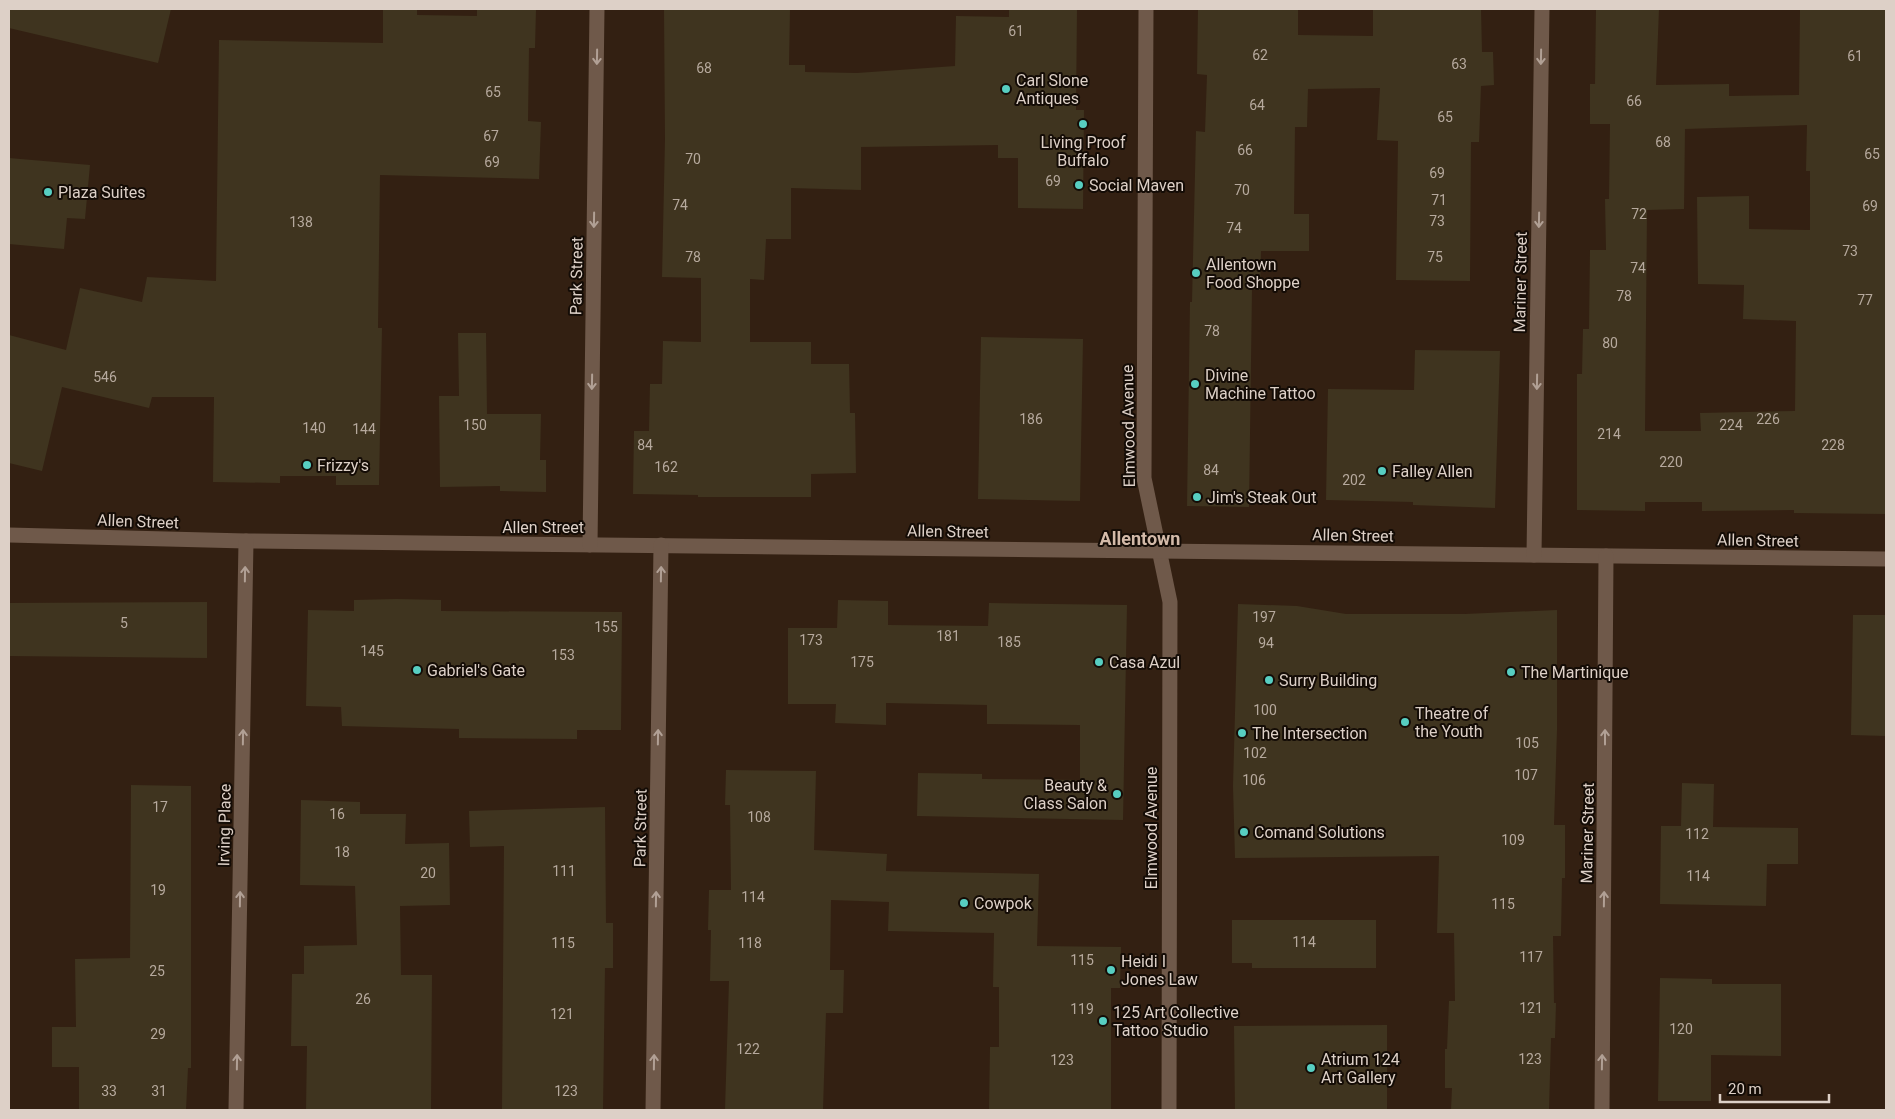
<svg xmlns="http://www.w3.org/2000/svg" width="1895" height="1119" viewBox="0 0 1895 1119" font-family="Roboto,sans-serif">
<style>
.building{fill:#3f341f;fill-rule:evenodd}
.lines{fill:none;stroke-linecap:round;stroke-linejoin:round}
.minor{stroke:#6f594a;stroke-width:15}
.oneway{stroke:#b1a095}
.poi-dot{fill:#57cec1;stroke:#140c06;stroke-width:2}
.labels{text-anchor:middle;stroke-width:4;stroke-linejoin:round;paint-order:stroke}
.number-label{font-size:14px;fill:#b6a99d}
.poi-label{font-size:16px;fill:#ddd0c7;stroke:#140c06;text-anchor:start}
.street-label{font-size:16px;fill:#ddd0c7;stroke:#140c06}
.neighbourhood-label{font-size:18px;font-weight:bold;fill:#d3baa9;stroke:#140c06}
</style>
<rect width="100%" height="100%" fill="#332012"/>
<g class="building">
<polygon points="9,9 171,9 158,63 9,28"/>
<polygon points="383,9 417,9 417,15 477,16 477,9 536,9 535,48 529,48 528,121 541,122 539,179 380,175 378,328 382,328 379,485 336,485 336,476 280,476 280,483 213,482 214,397 152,397 149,408 62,387 42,471 9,463 9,335 66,350 80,288 142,302 147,277 216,281 219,40 383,43"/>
<polygon points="664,9 790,10 789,65 805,65 805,72 857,73 955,66 956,16 1009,17 1009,9 1077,9 1076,110 1084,110 1083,209 1018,208 1018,158 998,158 998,145 861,147 861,190 791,188 791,239 766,239 764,280 750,279 750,342 811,342 811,364 849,364 850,413 855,413 856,473 811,474 811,497 698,497 698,495 633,494 634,431 649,431 650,384 662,384 663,341 701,342 701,278 662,277 665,139"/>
<polygon points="1198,9 1298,9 1298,35 1373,36 1373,9 1481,9 1482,52 1493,52 1494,85 1481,86 1479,142 1471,142 1470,281 1396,280 1398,141 1377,140 1380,88 1308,89 1307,127 1295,127 1294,214 1309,214 1309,251 1261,251 1260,290 1252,289 1249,507 1187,506 1190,302 1192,302 1196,131 1205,132 1207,75 1197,74"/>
<path d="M 1596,9 L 1659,9 L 1656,85 L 1729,84 L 1729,96 L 1799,95 L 1800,9 L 1886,9 L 1886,514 L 1794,513 L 1794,510 L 1702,511 L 1702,502 L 1645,502 L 1645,511 L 1577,510 L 1577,374 L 1582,374 L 1583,329 L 1589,329 L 1590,250 L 1606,250 L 1605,199 L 1609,199 L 1610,124 L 1590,124 L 1590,84 L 1595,84 ZM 1807,125 L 1806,171 L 1810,171 L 1810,230 L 1749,229 L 1749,196 L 1697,197 L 1698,284 L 1744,285 L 1743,319 L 1796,321 L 1795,411 L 1700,413 L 1701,431 L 1645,431 L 1647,210 L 1684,209 L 1685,129 Z"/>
<polygon points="9,158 90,165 85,219 67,218 64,249 9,244"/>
<polygon points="458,333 486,333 487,414 541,414 540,460 546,460 546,492 500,491 500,486 440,487 439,396 459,396"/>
<polygon points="981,337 1083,339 1080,501 978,499"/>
<polygon points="1415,350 1500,351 1495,508 1413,505 1413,502 1326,500 1328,389 1414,390"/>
<polygon points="396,599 441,600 441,611 622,612 621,730 577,730 577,739 459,738 459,729 342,726 341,707 306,706 308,610 354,611 354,600"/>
<polygon points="838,600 888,601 888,625 988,626 989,603 1127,605 1123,820 917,816 918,773 982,774 982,779 1080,780 1080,725 987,724 987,705 886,703 886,725 835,723 836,704 788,704 788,628 837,628"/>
<polygon points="207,602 207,658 9,656 9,603"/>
<polygon points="1238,604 1297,606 1346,614 1465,614 1557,610 1557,730 1554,825 1565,825 1565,878 1562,878 1561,936 1553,936 1554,1003 1556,1003 1555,1038 1551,1038 1549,1110 1451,1110 1452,1088 1445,1088 1445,1049 1447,1049 1449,1001 1455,1001 1454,933 1437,933 1439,856 1235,858 1233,786"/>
<polygon points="1853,615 1886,615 1886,736 1851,735"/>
<polygon points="726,770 816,771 814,850 887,854 886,871 1039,874 1037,946 1121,947 1120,988 1111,988 1111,1110 989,1110 990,1047 999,1047 999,987 993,987 994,933 888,931 889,902 831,900 830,970 844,970 843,1013 826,1013 823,1110 725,1110 729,981 710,981 711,930 708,930 709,890 731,890 730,805 725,805"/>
<polygon points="1682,783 1714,784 1713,827 1798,828 1798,864 1767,864 1766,906 1660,904 1661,826 1681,826"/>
<polygon points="131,785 191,786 191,1068 188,1068 186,1110 79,1110 79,1067 52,1067 52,1027 76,1027 75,959 130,958"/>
<polygon points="301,800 360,802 360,814 406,814 405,844 449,843 450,905 400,906 401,975 432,975 431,1110 306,1110 307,1046 291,1046 292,974 304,974 304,946 357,945 355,886 300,885"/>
<polygon points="605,807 606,923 613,923 613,968 605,968 603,1110 502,1110 504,846 470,847 469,811"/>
<polygon points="1232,920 1376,920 1376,968 1252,968 1252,963 1232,963"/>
<polygon points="1660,978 1712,979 1712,984 1781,984 1781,1056 1711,1055 1711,1101 1658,1101"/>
<polygon points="1387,1025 1387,1110 1235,1110 1234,1026"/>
</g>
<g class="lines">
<g class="minor">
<polyline points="1146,9 1144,478 1170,602 1169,1110"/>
<polyline points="9,535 246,541 1886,559"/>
<polyline points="590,545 597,9"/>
<polyline points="1534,555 1542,9"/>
<polyline points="236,1110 246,541"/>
<polyline points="653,1110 661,545"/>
<polyline points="1602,1110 1606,556"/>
</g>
</g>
<defs><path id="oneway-shaft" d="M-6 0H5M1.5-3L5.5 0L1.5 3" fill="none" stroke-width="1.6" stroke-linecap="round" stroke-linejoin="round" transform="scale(1.25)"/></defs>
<g class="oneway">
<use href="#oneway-shaft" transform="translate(597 57) rotate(91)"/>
<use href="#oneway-shaft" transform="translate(1541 57) rotate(91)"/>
<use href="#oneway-shaft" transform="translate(594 220) rotate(91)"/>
<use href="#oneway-shaft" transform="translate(1539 220) rotate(91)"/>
<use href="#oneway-shaft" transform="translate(592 382) rotate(91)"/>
<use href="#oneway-shaft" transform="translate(1537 382) rotate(91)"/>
<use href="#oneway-shaft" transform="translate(245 574) rotate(-89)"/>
<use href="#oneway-shaft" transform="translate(661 574) rotate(-89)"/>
<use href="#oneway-shaft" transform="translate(243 737) rotate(-89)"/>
<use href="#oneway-shaft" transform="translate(658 737) rotate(-89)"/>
<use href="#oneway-shaft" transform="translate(1605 737) rotate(-90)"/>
<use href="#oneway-shaft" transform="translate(240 899) rotate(-89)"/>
<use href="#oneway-shaft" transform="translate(656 899) rotate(-89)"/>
<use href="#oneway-shaft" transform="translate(1604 899) rotate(-89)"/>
<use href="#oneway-shaft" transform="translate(237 1062) rotate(-89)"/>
<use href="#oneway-shaft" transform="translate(654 1062) rotate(-89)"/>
<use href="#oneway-shaft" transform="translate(1602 1062) rotate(-89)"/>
</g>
<g class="poi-dot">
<circle cx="1006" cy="89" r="5"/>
<circle cx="1083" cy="124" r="5"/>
<circle cx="1079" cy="185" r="5"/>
<circle cx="48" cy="192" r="5"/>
<circle cx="1196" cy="273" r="5"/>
<circle cx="1195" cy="384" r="5"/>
<circle cx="307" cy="465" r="5"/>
<circle cx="1382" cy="471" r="5"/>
<circle cx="1197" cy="497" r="5"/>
<circle cx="1099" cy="662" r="5"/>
<circle cx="417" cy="670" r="5"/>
<circle cx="1511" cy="672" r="5"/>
<circle cx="1269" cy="680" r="5"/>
<circle cx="1405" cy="722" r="5"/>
<circle cx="1242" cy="733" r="5"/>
<circle cx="1117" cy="794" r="5"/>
<circle cx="1244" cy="832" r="5"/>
<circle cx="964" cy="903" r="5"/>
<circle cx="1111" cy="970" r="5"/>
<circle cx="1103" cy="1021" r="5"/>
<circle cx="1311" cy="1068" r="5"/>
</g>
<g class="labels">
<g class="number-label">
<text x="1016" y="36">61</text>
<text x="1260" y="60">62</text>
<text x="1855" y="61">61</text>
<text x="1459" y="69">63</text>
<text x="704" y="73">68</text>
<text x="493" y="97">65</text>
<text x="1634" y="106">66</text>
<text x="1257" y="110">64</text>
<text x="1445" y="122">65</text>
<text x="491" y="141">67</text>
<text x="1663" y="147">68</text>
<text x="1245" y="155">66</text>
<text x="1872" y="159">65</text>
<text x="693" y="164">70</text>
<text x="492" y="167">69</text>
<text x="1437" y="178">69</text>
<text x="1053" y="186">69</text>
<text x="1242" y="195">70</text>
<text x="1439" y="205">71</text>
<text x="680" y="210">74</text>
<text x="1870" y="211">69</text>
<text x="1639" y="219">72</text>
<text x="1437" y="226">73</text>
<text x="301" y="227">138</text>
<text x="1234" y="233">74</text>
<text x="1850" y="256">73</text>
<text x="693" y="262">78</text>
<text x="1435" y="262">75</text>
<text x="1638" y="273">74</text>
<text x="1624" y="301">78</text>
<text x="1865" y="305">77</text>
<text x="1212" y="336">78</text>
<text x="1610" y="348">80</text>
<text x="105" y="382">546</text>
<text x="1031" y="424">186</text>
<text x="1768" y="424">226</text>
<text x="475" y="430">150</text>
<text x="1731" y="430">224</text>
<text x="314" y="433">140</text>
<text x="364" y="434">144</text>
<text x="1609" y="439">214</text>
<text x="645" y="450">84</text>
<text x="1833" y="450">228</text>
<text x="1671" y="467">220</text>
<text x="666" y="472">162</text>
<text x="1211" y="475">84</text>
<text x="1354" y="485">202</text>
<text x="1264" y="622">197</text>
<text x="124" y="628">5</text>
<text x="606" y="632">155</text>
<text x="948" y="641">181</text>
<text x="811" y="645">173</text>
<text x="1009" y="647">185</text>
<text x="1266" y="648">94</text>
<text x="372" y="656">145</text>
<text x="563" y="660">153</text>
<text x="862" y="667">175</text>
<text x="1265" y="715">100</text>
<text x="1527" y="748">105</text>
<text x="1255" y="758">102</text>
<text x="1526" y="780">107</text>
<text x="1254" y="785">106</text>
<text x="160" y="812">17</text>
<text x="337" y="819">16</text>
<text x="759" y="822">108</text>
<text x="1697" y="839">112</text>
<text x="1513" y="845">109</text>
<text x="342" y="857">18</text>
<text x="564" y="876">111</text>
<text x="428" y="878">20</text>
<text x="1698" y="881">114</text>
<text x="158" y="895">19</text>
<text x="753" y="902">114</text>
<text x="1503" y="909">115</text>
<text x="1304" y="947">114</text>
<text x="563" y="948">115</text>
<text x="750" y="948">118</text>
<text x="1531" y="962">117</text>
<text x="1082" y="965">115</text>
<text x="157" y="976">25</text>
<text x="363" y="1004">26</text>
<text x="1531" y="1013">121</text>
<text x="1082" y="1014">119</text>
<text x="562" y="1019">121</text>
<text x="1681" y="1034">120</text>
<text x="158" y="1039">29</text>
<text x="748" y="1054">122</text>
<text x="1530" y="1064">123</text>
<text x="1062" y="1065">123</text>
<text x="109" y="1096">33</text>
<text x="159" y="1096">31</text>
<text x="566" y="1096">123</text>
</g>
<g class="poi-label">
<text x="1016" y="86">Carl Slone<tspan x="1016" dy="18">Antiques</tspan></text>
<text x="1083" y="148" text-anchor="middle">Living Proof<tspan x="1083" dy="18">Buffalo</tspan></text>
<text x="1089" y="191">Social Maven</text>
<text x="58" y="198">Plaza Suites</text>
<text x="1206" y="270">Allentown<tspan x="1206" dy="18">Food Shoppe</tspan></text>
<text x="1205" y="381">Divine<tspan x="1205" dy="18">Machine Tattoo</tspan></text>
<text x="317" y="471">Frizzy's</text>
<text x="1392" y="477">Falley Allen</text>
<text x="1207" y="503">Jim's Steak Out</text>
<text x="1109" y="668">Casa Azul</text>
<text x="427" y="676">Gabriel's Gate</text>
<text x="1521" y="678">The Martinique</text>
<text x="1279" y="686">Surry Building</text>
<text x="1415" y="719">Theatre of<tspan x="1415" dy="18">the Youth</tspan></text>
<text x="1252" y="739">The Intersection</text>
<text x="1107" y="791" text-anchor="end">Beauty &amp;<tspan x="1107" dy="18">Class Salon</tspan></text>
<text x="1254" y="838">Comand Solutions</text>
<text x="974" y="909">Cowpok</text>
<text x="1121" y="967">Heidi I<tspan x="1121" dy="18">Jones Law</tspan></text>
<text x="1113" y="1018">125 Art Collective<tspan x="1113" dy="18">Tattoo Studio</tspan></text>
<text x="1321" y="1065">Atrium 124<tspan x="1321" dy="18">Art Gallery</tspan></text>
</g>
<g class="street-label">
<text transform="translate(576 276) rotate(-89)" y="6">Park Street</text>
<text transform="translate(1520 282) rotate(-89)" y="6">Mariner Street</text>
<text transform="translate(1128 426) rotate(-91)" y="6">Elmwood Avenue</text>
<text transform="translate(138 521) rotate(2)" y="6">Allen Street</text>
<text x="543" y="533">Allen Street</text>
<text transform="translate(948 531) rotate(1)" y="6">Allen Street</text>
<text transform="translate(1353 535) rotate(1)" y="6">Allen Street</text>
<text transform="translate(1758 540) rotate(1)" y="6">Allen Street</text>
<text transform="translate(224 825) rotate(-89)" y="6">Irving Place</text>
<text transform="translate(640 828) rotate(-89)" y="6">Park Street</text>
<text transform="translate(1151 828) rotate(-90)" y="6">Elmwood Avenue</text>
<text transform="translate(1587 833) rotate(-89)" y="6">Mariner Street</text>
</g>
<g class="neighbourhood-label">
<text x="1140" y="545">Allentown</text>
</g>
</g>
<rect width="1895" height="1119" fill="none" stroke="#ddd0c7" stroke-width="20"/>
<path d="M1720 1094v8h109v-8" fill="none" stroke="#ddd0c7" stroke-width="2.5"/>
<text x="1728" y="1094" font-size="15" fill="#ddd0c7" stroke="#140c06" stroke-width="4" paint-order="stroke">20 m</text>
</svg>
